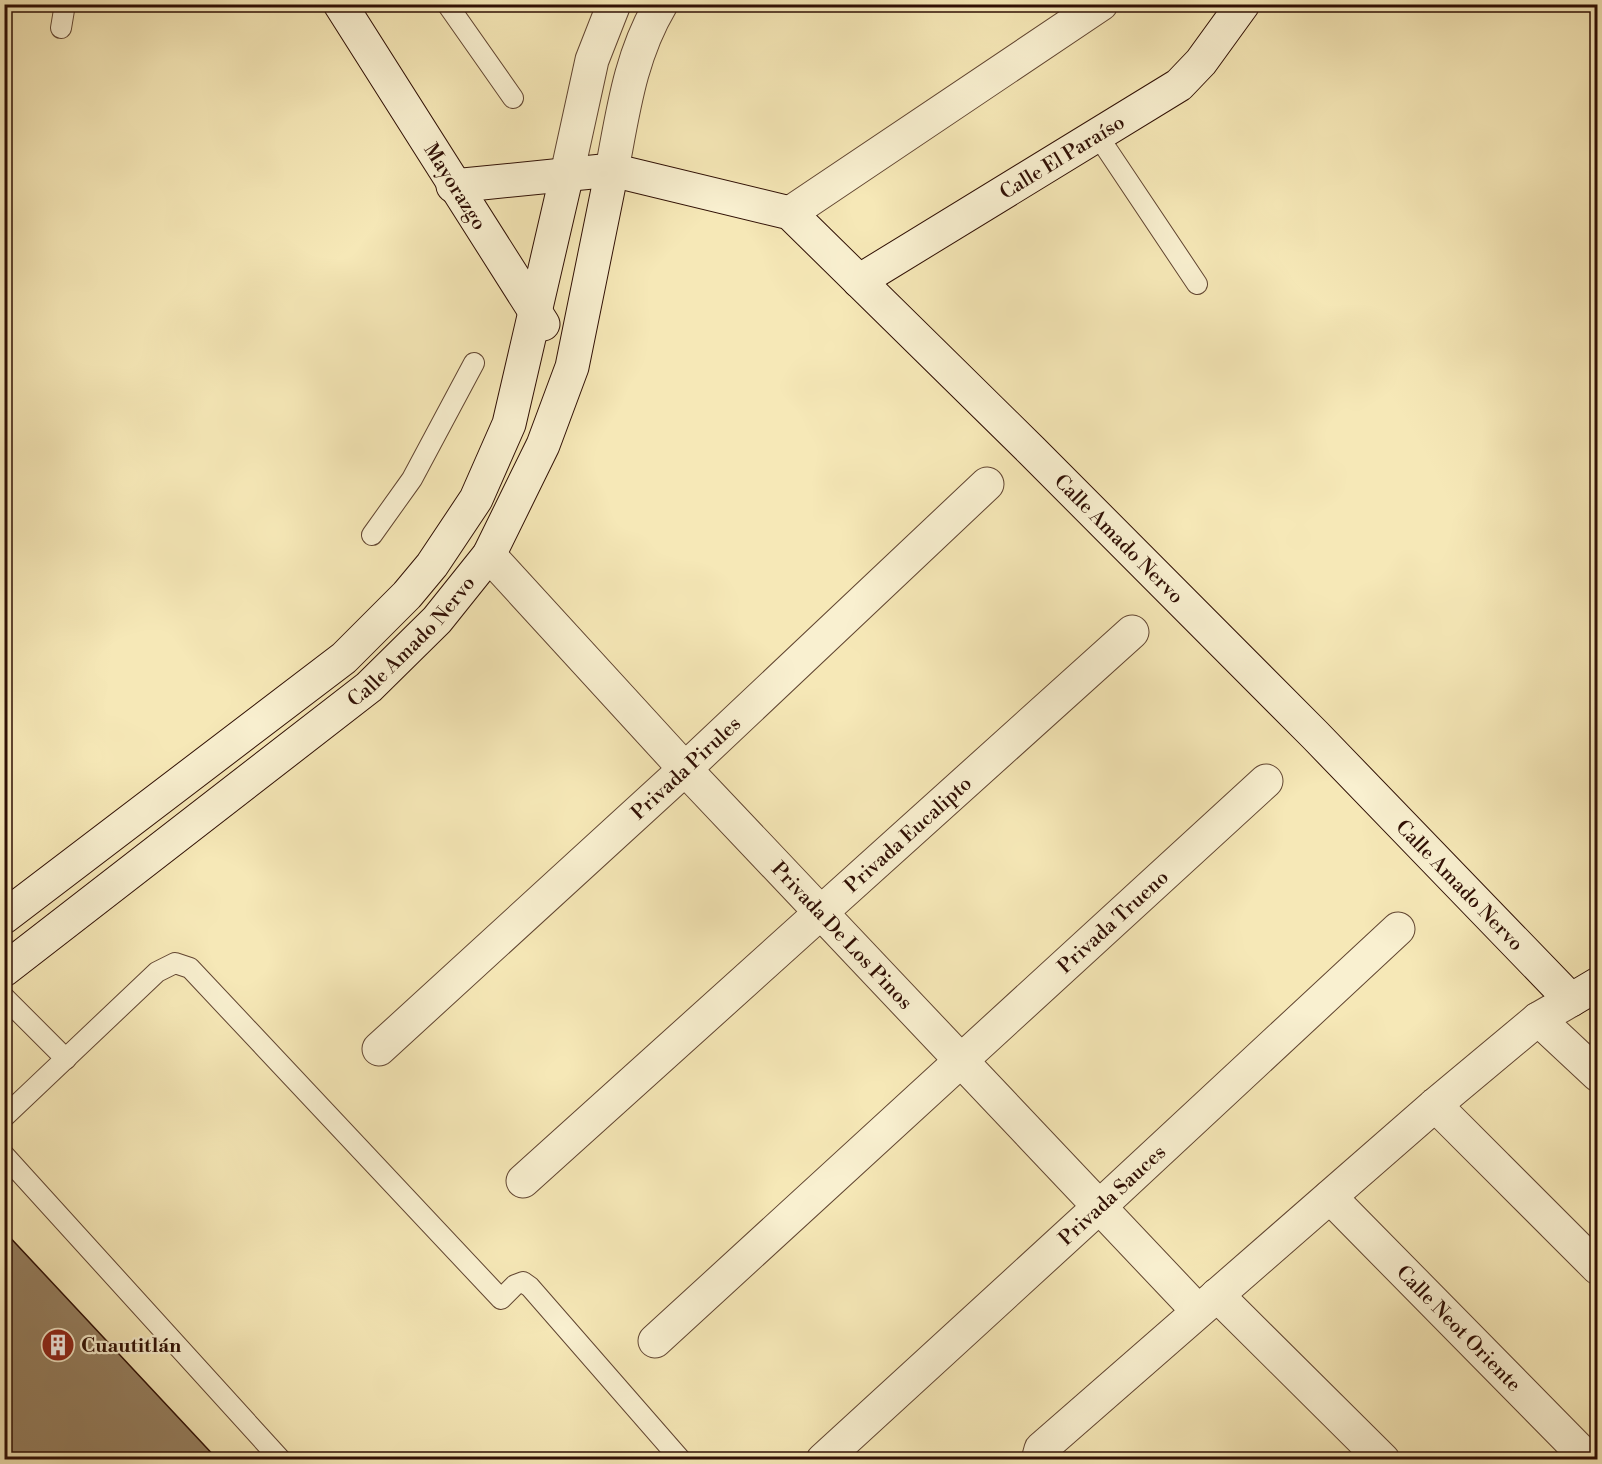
<svg xmlns="http://www.w3.org/2000/svg" width="1602" height="1464" viewBox="0 0 1602 1464" font-family="'Libre Bodoni',serif">
<style>
.building{fill:#968061;stroke:#2f0f04;stroke-width:1.5}
.lines{fill:none;stroke-linecap:round;stroke-linejoin:round}
.lane-casing{stroke:#614531;stroke-width:22}
.street-casing{stroke:#614531;stroke-width:35}
.secondary-casing{stroke:#2f0f04;stroke-width:35}
.lane{stroke:#f9f0d0;stroke-width:20}
.street{stroke:#f9f0d0;stroke-width:33}
.secondary{stroke:#f9f0d0;stroke-width:33}
.labels{text-anchor:middle;stroke-width:4.5;stroke-linejoin:round;paint-order:stroke}
.street-label{font-size:20px;fill:#2f0f04;stroke:#f9f0d0}
.poi-label{font-size:20px;font-weight:bold;fill:#2f0f04;stroke:#f9f0d0;text-anchor:start}
</style>
<rect width="100%" height="100%" fill="#f6e8b7"/>
<filter id="stains"><feTurbulence type="fractalNoise" baseFrequency=".00333" numOctaves="4"/><feColorMatrix values="0 0 0 0 .2 0 0 0 0 .09 0 0 0 0 .02 0 0 0 .5 -.17"/></filter>
<radialGradient id="worn" r=".72"><stop offset=".6" stop-color="#630" stop-opacity="0"/><stop offset="1" stop-color="#630" stop-opacity=".3"/></radialGradient>
<polygon class="building" points="4,1231 218,1460 4,1460"/>
<g class="lines">
<defs>
<g id="lane">
<polyline points="447,4 513,98"/>
<polyline points="61,28 65,4"/>
<polyline points="1098,136 1197,284"/>
<polyline points="372,535 412,479 474,363"/>
<polyline points="4,997 66,1059"/>
<polyline points="4,1117 157,972 175,963 190,968 501,1299 515,1285 523,1282 530,1287 681,1460"/>
<polyline points="4,1155 281,1460"/>
</g>
<g id="street">
<path d="M 612,170 C 623,112 630,56 661,4"/>
<polyline points="567,174 592,60 614,4"/>
<polyline points="790,213 1101,4"/>
<path id="s1" d="M 489,555 L 685,769 L 1198,1311"/>
<polyline points="1538,1019 1598,1075"/>
<path id="s2" d="M 379,1049 L 685,769 L 987,484"/>
<polyline points="1435,1105 1598,1268"/>
<path id="s3" d="M 523,1181 L 1132,632"/>
<path id="s4" d="M 1330,1197 L 1589,1460"/>
<polyline points="1217,1295 1383,1460"/>
<path id="s5" d="M 655,1341 L 1266,781"/>
<path id="s6" d="M 823,1460 L 1099,1207 L 1398,929"/>
<polyline points="1038,1460 1041,1449 1435,1105 1538,1019 1571,1000"/>
</g>
<g id="secondary">
<path id="s7" d="M 340,4 L 543,324"/>
<path id="s8" d="M 453,186 L 612,170 L 790,213 L 1032,451 L 1315,735 L 1571,1000 L 1598,984"/>
<path id="s9" d="M 859,281 L 1179,85 L 1201,62 L 1243,4"/>
<polyline points="4,917 344,658 407,595 432,565 476,499 509,424 567,174"/>
<path id="s10" d="M 4,970 L 369,687 L 437,620 L 489,555 L 543,445 L 572,367 L 612,170"/>
</g>
</defs>
<use href="#lane" class="lane-casing"/>
<use href="#street" class="street-casing"/>
<use href="#secondary" class="secondary-casing"/>
<use href="#lane" class="lane"/>
<use href="#street" class="street"/>
<use href="#secondary" class="secondary"/>
</g>
<defs>
<symbol id="building-disc" viewBox="-11 -11 22 22"><circle r="9.5" fill="#8f2418" stroke="#f9f0d0"/><path d="M-4-6H4V6H1V3H-1V6H-4ZM-2.5-4.3h1.7v1.8h-1.7ZM.8-4.3h1.7v1.8H.8ZM-2.5-1h1.7V.8h-1.7ZM.8-1h1.7V.8H.8Z" fill="#fff"/></symbol>
</defs>
<g fill-rule="evenodd">
<use href="#building-disc" x="39" y="1326" width="38" height="38"/>
</g>
<g class="labels">
<g class="street-label">
<text dy="7" stroke="none"><textPath href="#s9" startOffset="238">Calle El Paraíso</textPath></text>
<text dy="7" stroke="none"><textPath href="#s7" startOffset="216">Mayorazgo</textPath></text>
<text dy="7" stroke="none"><textPath href="#s8" startOffset="806">Calle Amado Nervo</textPath></text>
<text dy="7" stroke="none"><textPath href="#s10" startOffset="524">Calle Amado Nervo</textPath></text>
<text dy="7" stroke="none"><textPath href="#s2" startOffset="416">Privada Pirules</textPath></text>
<text dy="7" stroke="none"><textPath href="#s3" startOffset="518">Privada Eucalipto</textPath></text>
<text dy="7" stroke="none"><textPath href="#s8" startOffset="1292">Calle Amado Nervo</textPath></text>
<text dy="7" stroke="none"><textPath href="#s5" startOffset="621">Privada Trueno</textPath></text>
<text dy="7" stroke="none"><textPath href="#s1" startOffset="519">Privada De Los Pinos</textPath></text>
<text dy="7" stroke="none"><textPath href="#s6" startOffset="392">Privada Sauces</textPath></text>
<text dy="7" stroke="none"><textPath href="#s4" startOffset="184">Calle Neot Oriente</textPath></text>
</g>
<g class="poi-label">
<text x="81" y="1352">Cuautitlán</text>
</g>
</g>
<rect width="1602" height="1464" fill="none" stroke="#f6e8b7" stroke-width="24"/>
<rect x="6" y="6" width="1590" height="1452" fill="none" stroke="#2f0f04" stroke-width="3"/>
<rect x="12" y="12" width="1578" height="1440" fill="none" stroke="#2f0f04" stroke-width="1.5"/>
<rect width="100%" height="100%" filter="url(#stains)"/>
<rect width="100%" height="100%" fill="url(#worn)"/>
</svg>
